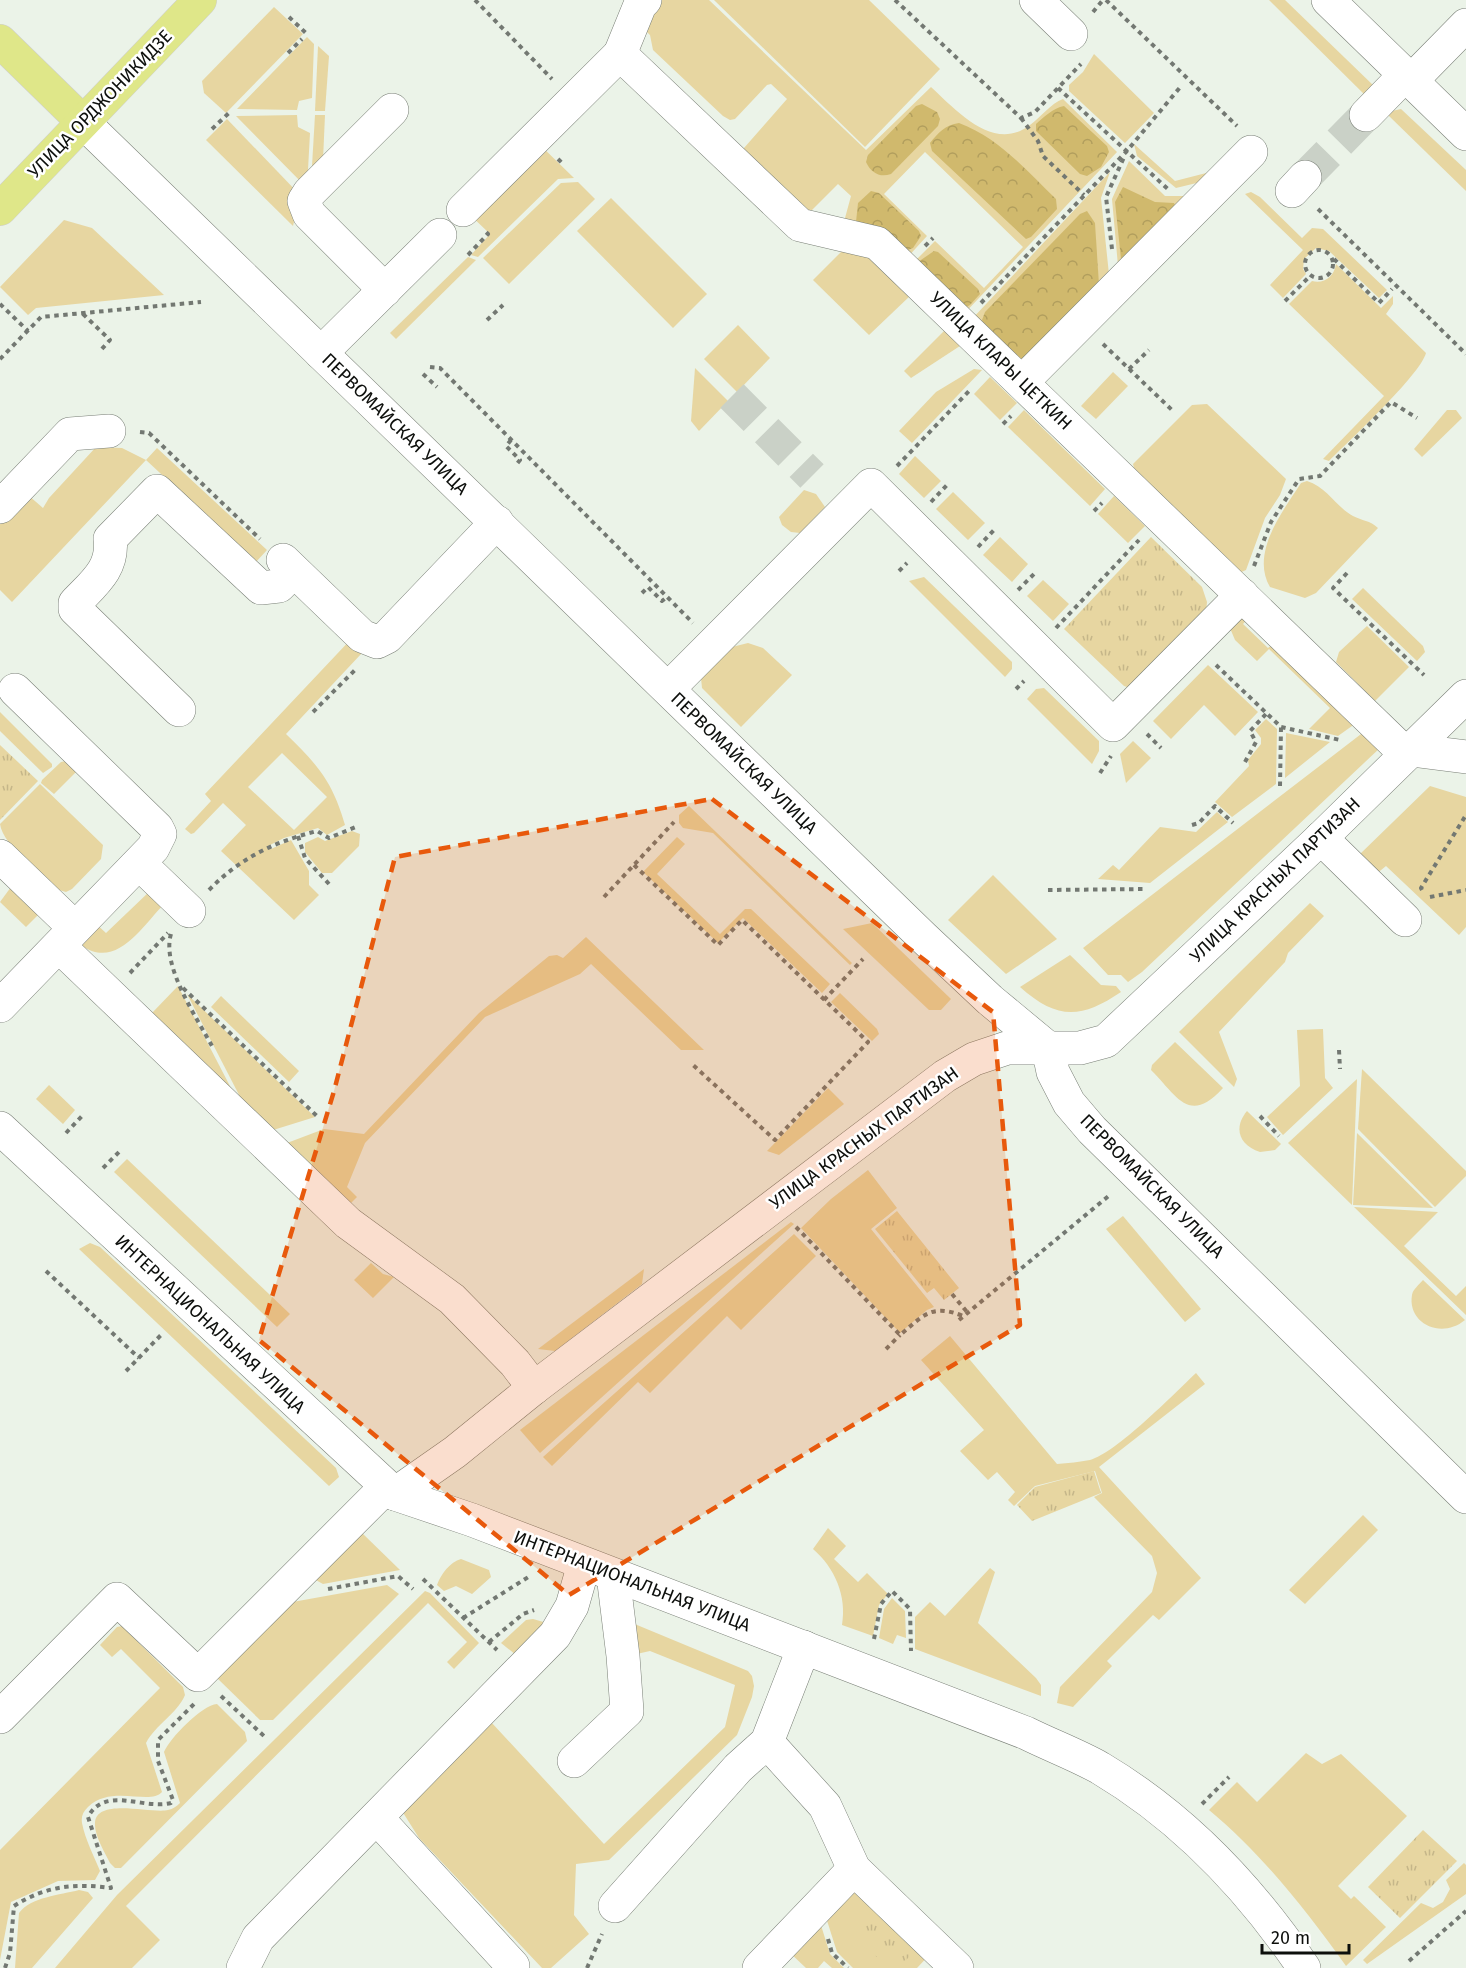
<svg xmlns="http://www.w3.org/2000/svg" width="1466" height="1968" viewBox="0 0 1466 1968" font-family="'Fira Sans',sans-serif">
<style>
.grass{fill:#e7d6a1;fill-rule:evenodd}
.forest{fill:url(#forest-crowns)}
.park{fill:url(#park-tufts)}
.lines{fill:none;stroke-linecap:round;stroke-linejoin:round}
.minor-tunnel{stroke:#cad1c7;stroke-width:33;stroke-dasharray:33 16;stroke-linecap:butt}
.minor-casing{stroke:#797f76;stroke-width:34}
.major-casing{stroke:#cfcfce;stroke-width:34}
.path{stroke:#737872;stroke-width:4;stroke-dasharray:4.5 4.5;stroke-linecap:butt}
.minor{stroke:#fff;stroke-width:33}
.major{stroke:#dfe789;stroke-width:33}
.marked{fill:#e8590c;fill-opacity:0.2;stroke:#e8590c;stroke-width:4.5;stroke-dasharray:12 8;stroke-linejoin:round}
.labels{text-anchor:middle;stroke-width:5;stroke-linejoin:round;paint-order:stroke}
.street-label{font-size:18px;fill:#0d0f0c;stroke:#fff}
</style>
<defs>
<pattern id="forest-crowns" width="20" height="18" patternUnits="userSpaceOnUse" patternTransform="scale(1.5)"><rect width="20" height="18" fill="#d0b96d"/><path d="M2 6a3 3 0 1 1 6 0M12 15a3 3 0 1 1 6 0" fill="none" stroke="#b19e5d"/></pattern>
<pattern id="park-tufts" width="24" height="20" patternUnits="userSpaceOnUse" patternTransform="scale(1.5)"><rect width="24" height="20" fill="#e7d6a1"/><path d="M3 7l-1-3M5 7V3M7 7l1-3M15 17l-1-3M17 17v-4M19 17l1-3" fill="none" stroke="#c5b689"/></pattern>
</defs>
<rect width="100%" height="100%" fill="#ebf3e8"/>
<g class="grass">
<path d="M 649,0 L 709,0 L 866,150 L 931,87 C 957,111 994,153 1030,125 C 1040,118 1051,103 1063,99 L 1117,152 L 961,317 L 909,267 L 935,241 L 984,288 L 1023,247 L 925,152 L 884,194 L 927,236 L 905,260 L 848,225 L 845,218 L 851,196 L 838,184 L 807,215 L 744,152 L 744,148 L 787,99 L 771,84 L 767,85 L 735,119 L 730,120 L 723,116 L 653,50 L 650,35 L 636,22 Z"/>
<polygon points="714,0 869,0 940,69 865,147"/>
<polygon points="1269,0 1285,0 1375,87 1372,102"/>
<polygon points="274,7 303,34 226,113 204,93 202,81"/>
<polygon points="307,37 314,44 312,98 299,101 297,110 237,109"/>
<polygon points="318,46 329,56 325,111 315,111"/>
<polygon points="1094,54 1154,113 1125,143 1069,91 1069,85 1083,72"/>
<polygon points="1401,109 1466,170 1466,191 1388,115 1392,111"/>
<polygon points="297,115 298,127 310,133 307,188 236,116"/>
<polygon points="315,115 325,115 323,160 311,183"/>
<polygon points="227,119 300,195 293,226 206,140"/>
<polygon points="536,141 574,178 558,179 478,257 471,255 490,234 466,211"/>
<polygon points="1134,144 1175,181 1214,171 1217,178 1176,188 1137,156"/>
<polygon points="1129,161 1165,196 1187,196 1119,277 1112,199"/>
<polygon points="1110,172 1101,198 1110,284 1023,371 971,320"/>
<polygon points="578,182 595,199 509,284 483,258 561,183"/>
<polygon points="1251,192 1260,197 1302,238 1312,228 1323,229 1387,290 1379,298 1329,251 1316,248 1304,259 1303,269 1306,274 1283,298 1270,285 1303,250 1245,194"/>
<polygon points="611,198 707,294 673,328 577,231"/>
<polygon points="64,220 92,228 164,295 36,308 28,315 0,287"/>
<polygon points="842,251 871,254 911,295 869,335 813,280"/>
<polygon points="468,257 476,260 396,339 390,333"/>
<path d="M 1336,264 L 1381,308 L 1393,296 L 1393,304 L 1386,314 L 1426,353 C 1420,375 1349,441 1329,461 L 1323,459 L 1384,396 L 1289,304 L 1312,281 C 1324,284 1334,277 1336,264 Z"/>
<polygon points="738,325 770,358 737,392 704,359"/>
<polygon points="947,328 963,344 911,378 904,371"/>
<polygon points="695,368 728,401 699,431 691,421"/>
<polygon points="974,369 982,370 912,443 899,431 936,392"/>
<polygon points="1113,372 1128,386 1096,419 1081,406"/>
<polygon points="990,377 1017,403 1000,420 974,394"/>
<polygon points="1207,404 1286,479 1280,495 1265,518 1246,570 1237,574 1135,472 1133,464 1192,405"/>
<polygon points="1024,410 1105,489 1090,506 1008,427"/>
<polygon points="1447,410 1456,410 1462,418 1422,457 1414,449"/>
<polygon points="96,447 122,448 146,460 157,448 267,550 256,562 146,460 12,602 0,590 0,517 28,495 43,508 49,498"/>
<polygon points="915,456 941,481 924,498 899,474"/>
<path d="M 1307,481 C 1327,487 1336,507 1353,516 C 1362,521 1370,520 1378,528 L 1316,593 L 1305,598 L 1270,587 C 1250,553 1283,511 1301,483 Z"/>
<polygon points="804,490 816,494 825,507 800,533 791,532 782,525 779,517"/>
<polygon points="953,492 985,523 968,540 936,509"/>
<polygon points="1114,496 1145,526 1128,543 1098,514"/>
<polygon points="1000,537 1028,564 1012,582 983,555"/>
<polygon points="924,577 1012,662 1012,669 1005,677 909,581"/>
<polygon points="1043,580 1069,604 1053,621 1027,596"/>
<polygon points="1363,588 1423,646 1425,652 1417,661 1352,599"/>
<polygon points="1253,613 1243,624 1268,648 1274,643 1359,721 1338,736 1309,729 1330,708 1269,649 1257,661 1235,640 1227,621"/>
<polygon points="1367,626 1409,667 1375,701 1336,662 1339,652"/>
<path d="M 353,637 L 362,653 L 286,734 C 317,764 333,782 345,825 L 327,835 L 318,828 L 284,838 L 268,846 L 271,849 L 291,840 L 309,871 L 309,885 L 319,895 L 294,920 L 221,851 L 246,825 L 223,803 L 194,833 L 191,834 L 185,829 L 211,801 L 205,794 ZM 282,753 L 327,797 L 294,830 L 248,787 Z"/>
<polygon points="748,643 763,648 792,675 741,727 702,688 701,678 732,647"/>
<polygon points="1208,665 1258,712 1235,736 1204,705 1171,739 1153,721"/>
<polygon points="1044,688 1099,741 1099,751 1092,764 1027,699 1036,689"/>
<polygon points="0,712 52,764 52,767 43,773 0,731"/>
<polygon points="1266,719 1277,729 1276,784 1232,817 1215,802 1249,766 1248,760 1261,744 1261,738 1255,730"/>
<polygon points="1365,731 1381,747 1142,972 1128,982 1121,975 1108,975 1083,948"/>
<polygon points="1286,733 1330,742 1285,778"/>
<polygon points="1133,741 1151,758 1126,783 1120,754"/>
<polygon points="66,761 78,770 54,794 41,783 42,780 61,762"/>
<path d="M 40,784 L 103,845 L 101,859 L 72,889 L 66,892 L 59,890 C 43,875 3,846 0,824 Z"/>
<polygon points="1430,786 1466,797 1466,927 1459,935 1386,866 1375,875 1358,856"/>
<polygon points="689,806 852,963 850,965 713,833 683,828 679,823 679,815"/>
<polygon points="1217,812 1228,822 1150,883 1098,879 1113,865 1119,870 1160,827 1196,832"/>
<polygon points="352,831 360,834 359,846 332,873 322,873 305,852 305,843 318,837 325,841"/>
<polygon points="677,837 685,844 657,874 720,934 745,909 751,909 830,984 822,993 743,918 718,943 643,872"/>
<polygon points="993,875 1057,939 1006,974 948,920"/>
<polygon points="11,887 39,914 26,927 0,902"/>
<path d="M 150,891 L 164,904 C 141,928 117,969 82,946 L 81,943 L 95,923 L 106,933 Z"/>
<polygon points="1310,903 1324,916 1288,953 1285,962 1219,1032 1237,1079 1234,1087 1179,1032"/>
<polygon points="872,923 951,999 941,1010 929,1010 843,929"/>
<polygon points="586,937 704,1050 681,1050 591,964 580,974 485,1017 365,1143 347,1187 357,1197 349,1205 287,1143 324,1129 364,1134 479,1013 549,956 557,955 563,958"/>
<path d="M 1070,955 L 1101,985 L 1116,986 L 1121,992 C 1081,1019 1057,1020 1020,987 Z"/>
<polygon points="178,986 232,1090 152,1013"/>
<polygon points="840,993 877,1029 879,1034 872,1041 831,1002"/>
<polygon points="187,994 315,1117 270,1131 254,1124"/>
<polygon points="221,996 299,1071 289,1082 211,1007"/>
<polygon points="1323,1029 1325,1078 1333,1088 1283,1135 1267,1117 1300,1086 1297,1030"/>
<path d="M 1175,1042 L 1223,1088 C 1189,1125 1178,1097 1151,1070 L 1152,1065 Z"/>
<polygon points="1362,1069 1466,1171 1466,1176 1435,1207 1358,1129"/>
<polygon points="1357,1079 1352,1205 1288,1143"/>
<polygon points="49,1085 75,1110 63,1124 36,1099"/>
<polygon points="828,1088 844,1104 779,1155 767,1151"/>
<path d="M 1247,1111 L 1281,1144 L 1275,1150 L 1260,1152 C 1239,1145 1233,1128 1247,1111 Z"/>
<polygon points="1357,1133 1433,1208 1353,1205"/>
<polygon points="127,1159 290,1314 277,1327 114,1172"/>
<polygon points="868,1170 897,1208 871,1229 934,1307 927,1310 900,1333 801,1228 831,1199"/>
<polygon points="1354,1207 1438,1212 1404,1246 1456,1296 1466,1286 1466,1315"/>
<polygon points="1123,1216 1201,1309 1185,1322 1106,1229"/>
<polygon points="791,1222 794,1224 540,1453 520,1430"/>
<polygon points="794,1234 816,1256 741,1330 727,1316 650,1393 638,1382 552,1466 543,1457"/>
<polygon points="90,1243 100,1247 336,1468 339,1477 329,1486 79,1249"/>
<polygon points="371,1263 383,1274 394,1277 373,1298 354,1280"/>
<polygon points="644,1269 642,1284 555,1351 538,1349"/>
<path d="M 1423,1280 L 1465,1320 C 1441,1340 1407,1323 1412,1295 C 1413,1289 1419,1285 1423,1280 Z"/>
<path d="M 950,1336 L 1057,1464 C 1068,1463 1080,1462 1090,1460 C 1116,1453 1174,1394 1196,1373 L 1205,1384 L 1099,1467 L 1201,1578 L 1159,1620 L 1153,1615 L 1107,1661 L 1112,1666 L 1073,1707 L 1057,1703 L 1060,1687 L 1152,1592 L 1157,1573 L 1152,1556 L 1094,1497 L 1102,1493 L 1095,1471 L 1035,1486 L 1014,1506 L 1008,1500 L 1015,1492 L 997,1472 L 988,1480 L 960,1451 L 984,1430 L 921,1360 Z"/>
<polygon points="1363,1515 1378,1530 1305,1604 1289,1590"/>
<path d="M 828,1528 L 846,1546 L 834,1559 L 858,1582 L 867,1573 L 888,1594 L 879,1605 L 873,1636 L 842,1625 C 847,1596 835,1568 813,1549 Z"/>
<polygon points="361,1532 400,1570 323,1584 314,1579"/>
<path d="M 461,1559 L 489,1570 L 491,1577 L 472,1594 L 456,1586 L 444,1591 L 437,1585 C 441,1574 450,1562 461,1559 Z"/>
<polygon points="990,1568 995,1572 978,1623 1036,1678 1041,1685 1041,1696 915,1649 915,1617 930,1602 945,1616"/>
<polygon points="387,1585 399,1594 273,1720 260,1720 217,1678 287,1603"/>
<polygon points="425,1591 430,1593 479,1643 454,1669 447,1662 467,1642 428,1603 126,1906 160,1940 132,1968 55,1968 117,1895"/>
<polygon points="892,1598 905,1611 906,1638 897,1635 893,1644 879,1638 884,1609"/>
<polygon points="533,1619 547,1623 521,1659 501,1643 526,1620"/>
<polygon points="625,1620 748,1671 752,1676 754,1686 752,1697 737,1735 609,1860 576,1864 574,1915 589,1934 551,1968 542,1968 419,1838 402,1811 491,1722 604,1844 725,1727 735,1685 650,1651 632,1655"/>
<path d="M 122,1626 L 183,1687 L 185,1695 C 177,1714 156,1724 146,1743 L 162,1792 C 150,1806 112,1784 88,1807 C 83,1812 81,1816 82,1823 C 85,1839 94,1856 100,1871 L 95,1880 L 58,1881 L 11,1902 L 0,1960 L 0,1850 L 160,1688 L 121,1649 L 112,1657 L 100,1645 L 117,1627 Z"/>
<path d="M 217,1704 L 245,1732 L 247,1741 L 121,1868 L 115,1868 L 110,1863 C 105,1853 94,1835 95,1823 C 96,1797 152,1814 168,1810 C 173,1809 177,1806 180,1803 L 164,1752 C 170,1738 202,1705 217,1704 Z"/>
<path d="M 1306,1753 L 1322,1764 L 1341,1754 L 1407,1816 L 1338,1886 L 1351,1899 L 1354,1896 L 1386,1927 L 1346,1966 C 1305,1909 1263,1855 1209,1810 L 1237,1782 L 1257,1802 Z"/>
<polygon points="1464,1863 1466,1865 1466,1894 1367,1964 1363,1960 1421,1903 1433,1908 1443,1902 1450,1889 1446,1880"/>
<path d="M 79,1890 L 88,1892 L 93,1898 L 32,1968 L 15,1968 L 19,1913 C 31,1897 60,1895 79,1890 Z"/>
<polygon points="841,1890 868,1894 931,1953 917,1968 853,1968 837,1952 823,1908"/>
<polygon points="819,1919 830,1954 844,1968 832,1968 824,1961 818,1968 806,1968 788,1951"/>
</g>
<g class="forest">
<path d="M 922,104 L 937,112 L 940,119 L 938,126 L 891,174 C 880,178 871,173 866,162 L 868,155 L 916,106 Z"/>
<path d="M 1064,106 L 1107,146 L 1109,152 L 1101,167 L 1087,176 L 1080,174 L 1036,131 L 1036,124 C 1044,117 1053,108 1064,106 Z"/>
<path d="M 959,123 C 999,138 1026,170 1056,199 L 1057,209 L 1031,237 L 1026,239 L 932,151 L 930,143 C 938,133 945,125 959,123 Z"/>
<polygon points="1123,187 1155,202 1174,203 1177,210 1124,264 1121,259 1115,202"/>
<polygon points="871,191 879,193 919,231 921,236 913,248 905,251 856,222 858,203"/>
<path d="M 1087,211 L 1095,223 L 1099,285 L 1024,359 C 1009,356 987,334 982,320 L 985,312 L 1080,214 Z"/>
<polygon points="934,251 938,252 978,289 980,294 970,305 963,309 918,262"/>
</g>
<g class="park">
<polygon points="1151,537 1202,587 1207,602 1206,612 1130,688 1124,686 1064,629"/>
<polygon points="0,745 38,781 0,820"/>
<polygon points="897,1211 959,1288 944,1300 934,1288 927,1293 875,1229"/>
<polygon points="1094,1471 1101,1493 1032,1521 1017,1505 1035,1487"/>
<polygon points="1423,1830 1457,1861 1400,1918 1368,1887"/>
<polygon points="872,1912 914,1952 898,1968 888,1968 852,1933"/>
</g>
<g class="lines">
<g class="minor-tunnel">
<polyline points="1305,177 1366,115"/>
<polyline points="732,396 812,476"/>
</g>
<defs>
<g id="minor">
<polyline points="1036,0 1071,34"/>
<polyline points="1328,0 1466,134"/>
<polyline points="620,54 640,5 645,0"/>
<polyline points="1411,81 1466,25"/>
<polyline points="1366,115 1405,75"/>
<polyline points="83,122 923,937 990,1000 1048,1048 1053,1072 1069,1103 1092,1130 1466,1497"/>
<polyline points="1292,191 1305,177"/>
<polyline points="463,210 620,54 800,225 877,243 1406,754"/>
<polyline points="385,290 309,214 304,201 309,193 392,110"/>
<polyline points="321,353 440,235"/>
<polyline points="1022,382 1251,152"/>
<polyline points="0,507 70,434 109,431"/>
<polyline points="283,560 362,636 377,642 387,637 497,522"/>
<polyline points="668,689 871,485 1113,725 1242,595"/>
<path d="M 179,710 L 75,609 L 75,603 C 94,583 114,568 110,539 L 157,491 L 261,588 L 279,586 L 294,571"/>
<polyline points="1411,750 1466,757"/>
<polyline points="1321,838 1405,920"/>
<polyline points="0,856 75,928"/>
<polyline points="139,863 189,911"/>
<polyline points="59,946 348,1223 452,1299 515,1363 534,1388"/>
<polyline points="0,1006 153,848 160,834 157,828 15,690"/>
<path d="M 0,1128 L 395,1494 L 472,1520 L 1026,1733 C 1050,1745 1077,1755 1100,1768 C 1184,1818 1250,1888 1304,1968"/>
<polyline points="395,1494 455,1452 534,1388 945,1076 974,1059 1007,1048 1080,1048 1106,1041 1321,838 1466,696"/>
<polyline points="0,1717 117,1599 198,1675 386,1487"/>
<polyline points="767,1742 825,1806 854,1869 957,1968"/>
<polyline points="574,1761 627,1711 623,1656 613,1575"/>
<polyline points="377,1818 513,1966"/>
<polyline points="615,1906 738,1768 767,1742 804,1647"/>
<polyline points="243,1968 258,1938 555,1635 572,1606 584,1564"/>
<polyline points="759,1968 854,1869"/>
</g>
<g id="major">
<polyline points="0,41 83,122"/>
<polyline points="0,209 200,0"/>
</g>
</defs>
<use href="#minor" class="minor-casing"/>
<use href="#major" class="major-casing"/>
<g class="path">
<polyline points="475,0 552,79"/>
<polyline points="895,0 1021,118 1035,112 1081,64"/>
<polyline points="1106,0 1237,126"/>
<polyline points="1093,12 1103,0"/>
<polyline points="289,17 307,34"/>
<polyline points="288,53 302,39"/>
<polyline points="1058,88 1170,191"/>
<polyline points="1021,118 1038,141 1043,156 1084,195"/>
<polyline points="212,129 230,112"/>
<polyline points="558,159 564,165"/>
<polyline points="1318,209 1466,354"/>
<polyline points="925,246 933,238"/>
<polyline points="1112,249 1106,197 1125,155"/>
<circle cx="1319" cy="264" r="14"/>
<polyline points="468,255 488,234 484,230"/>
<polyline points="1334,259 1379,303 1392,289"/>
<polyline points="1285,301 1310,276"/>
<polyline points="981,303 1126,152 1182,85"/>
<polyline points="0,304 28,331"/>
<polyline points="83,314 110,340 100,351"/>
<polyline points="487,320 503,305"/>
<polyline points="1103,344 1172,410"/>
<polyline points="0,359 41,317 201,302"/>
<polyline points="430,367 440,368 693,623"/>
<polyline points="1129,369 1149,350"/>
<polyline points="423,374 437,387"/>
<polyline points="1003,424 1011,416"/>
<polyline points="140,432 149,433 260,539"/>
<polyline points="511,440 506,446 520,460 516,465"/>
<polyline points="897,466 969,391"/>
<polyline points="931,502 947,485"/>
<polyline points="1094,511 1102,503"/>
<polyline points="978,547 994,530"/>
<polyline points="1254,566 1271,522 1299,479 1320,476 1391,402 1417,418"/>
<polyline points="899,571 907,563"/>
<polyline points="1347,573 1333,588 1424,675"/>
<polyline points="1018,590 1037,571"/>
<polyline points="642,593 648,587 662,601 667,597"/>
<polyline points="1056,628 1139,540"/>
<polyline points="1216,665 1281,727 1340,740"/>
<polyline points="1016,689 1024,681"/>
<polyline points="313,712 357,668"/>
<polyline points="1147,734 1161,748"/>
<polyline points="1245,762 1256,742 1250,731 1267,713"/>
<polyline points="1100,773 1111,756"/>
<polyline points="1280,786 1281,727"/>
<polyline points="1192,825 1199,823 1215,806 1233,823"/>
<polyline points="298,836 305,858 329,884"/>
<polyline points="634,865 718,945 742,920 868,1042 775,1140 693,1065"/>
<path d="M 209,890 C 240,858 274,842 317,831 L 329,838 L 358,826"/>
<polyline points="1048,890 1146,889"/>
<polyline points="1422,890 1421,888 1466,815"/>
<polyline points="604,897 674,822"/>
<polyline points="1430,897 1466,890"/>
<path d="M 171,934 C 161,967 198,1019 213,1048"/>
<polyline points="130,973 168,933"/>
<polyline points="183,988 319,1118"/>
<polyline points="824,1000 863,959"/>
<polyline points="1339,1050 1340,1069"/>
<polyline points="1260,1116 1279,1136"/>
<polyline points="66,1133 83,1115"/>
<polyline points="103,1168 120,1151"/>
<path d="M 796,1227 L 900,1335 C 923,1316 931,1303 963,1316"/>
<polyline points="46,1271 139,1358"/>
<polyline points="952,1294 967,1312"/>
<polyline points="959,1320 1111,1194"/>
<polyline points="886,1349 900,1335"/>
<polyline points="126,1371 161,1335"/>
<polyline points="423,1579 497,1650"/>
<polyline points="328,1589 398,1576 413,1589"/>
<polyline points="463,1618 530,1576"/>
<polyline points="874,1639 881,1604 892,1591 910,1609 911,1651"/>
<polyline points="489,1642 523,1614 534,1610"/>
<polyline points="221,1696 264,1736"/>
<polyline points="1202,1804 1229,1777"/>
<polyline points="828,1939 832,1953 848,1968"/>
<polyline points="1409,1961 1466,1911"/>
<path d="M 5,1968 L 10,1953 L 14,1906 C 45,1886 75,1883 111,1888 L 88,1817 C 105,1785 143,1810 171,1803 L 173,1800 L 158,1761 L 158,1740 L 194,1704"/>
<polyline points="587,1968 602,1934"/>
</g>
<use href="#minor" class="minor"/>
<use href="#major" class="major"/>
</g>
<path class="marked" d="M 712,799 L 993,1012 L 1020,1325 L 569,1595 L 259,1340 L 334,1091 L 395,857 Z"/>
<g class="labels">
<g class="street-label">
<text transform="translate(100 104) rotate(-46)" y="6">УЛИЦА ОРДЖОНИКИДЗЕ</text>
<text transform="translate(1001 361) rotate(44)" y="6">УЛИЦА КЛАРЫ ЦЕТКИН</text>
<text transform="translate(395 424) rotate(44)" y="6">ПЕРВОМАЙСКАЯ УЛИЦА</text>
<text transform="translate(744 763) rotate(44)" y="6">ПЕРВОМАЙСКАЯ УЛИЦА</text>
<text transform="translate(1275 880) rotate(-44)" y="6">УЛИЦА КРАСНЫХ ПАРТИЗАН</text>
<text transform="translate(864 1138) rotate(-36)" y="6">УЛИЦА КРАСНЫХ ПАРТИЗАН</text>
<text transform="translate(1152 1186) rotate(45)" y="6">ПЕРВОМАЙСКАЯ УЛИЦА</text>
<text transform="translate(210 1324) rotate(43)" y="6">ИНТЕРНАЦИОНАЛЬНАЯ УЛИЦА</text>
<text transform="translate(632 1581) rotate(21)" y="6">ИНТЕРНАЦИОНАЛЬНАЯ УЛИЦА</text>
</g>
</g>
<path d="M1262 1944v9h87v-9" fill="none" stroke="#0d0f0c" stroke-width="3"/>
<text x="1271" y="1944" font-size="18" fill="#0d0f0c" stroke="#ffffff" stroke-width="4.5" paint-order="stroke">20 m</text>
</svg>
